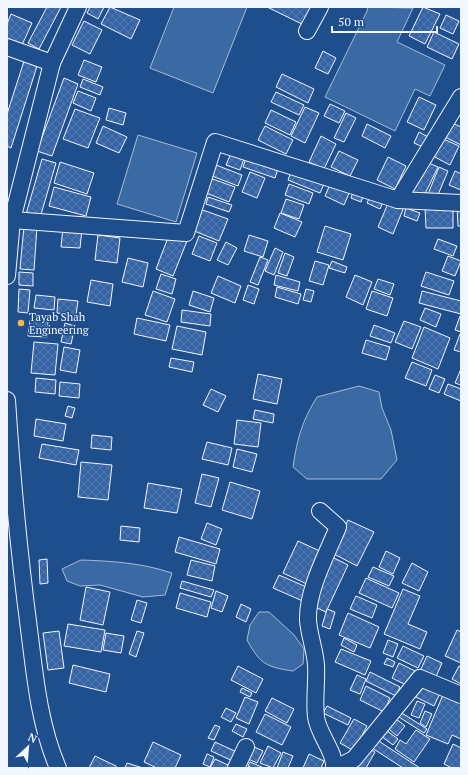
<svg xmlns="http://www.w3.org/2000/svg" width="468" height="775" viewBox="0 0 468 775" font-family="'PT Serif',serif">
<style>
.water{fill:#3b69a3;stroke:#a8bbd7}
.building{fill:url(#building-cross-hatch);stroke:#f2f6ff}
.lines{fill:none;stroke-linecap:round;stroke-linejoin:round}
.minor-casing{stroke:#f2f6ff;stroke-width:18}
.minor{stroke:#1f4e8c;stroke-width:16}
.poi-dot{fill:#ffb74d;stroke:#1f4e8c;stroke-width:1.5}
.labels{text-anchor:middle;stroke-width:3;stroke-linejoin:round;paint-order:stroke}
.poi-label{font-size:11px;fill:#f2f6ff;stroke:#1f4e8c;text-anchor:start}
</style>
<defs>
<pattern id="building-cross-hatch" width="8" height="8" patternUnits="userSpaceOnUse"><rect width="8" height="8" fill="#3563a3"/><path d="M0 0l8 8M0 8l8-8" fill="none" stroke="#537ab1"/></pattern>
</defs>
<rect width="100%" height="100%" fill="#1f4e8c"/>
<g class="water">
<polygon points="174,7 247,7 213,93 150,68"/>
<polygon points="366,7 413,8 397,42 445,65 430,96 415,89 395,131 325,97 368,9"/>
<polygon points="138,135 197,153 176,222 117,204"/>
<path d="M 359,386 L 379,392 L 382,408 L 391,430 L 397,460 L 381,479 L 307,479 L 293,467 C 297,439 302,421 317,397 Z"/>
<path d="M 81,560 C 112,561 142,563 172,573 L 165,595 L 143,597 L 100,585 L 80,586 L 67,581 L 62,569 Z"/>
<path d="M 259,612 L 269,612 L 294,635 L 304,649 L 303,664 L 293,671 C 266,667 260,664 247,640 L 250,625 Z"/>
</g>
<g class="building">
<polygon points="47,7 61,7 39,49 28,43"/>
<polygon points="90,7 104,7 98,19 87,13"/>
<polygon points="110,7 140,20 131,39 101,24"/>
<polygon points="267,7 315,7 306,26"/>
<polygon points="423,7 440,14 425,44 409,36"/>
<polygon points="11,14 32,23 22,45 7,38 7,24"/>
<polygon points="446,15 459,21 453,34 440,28"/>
<polygon points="84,21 102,30 90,54 72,45"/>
<polygon points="434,32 459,44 452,59 427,47"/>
<polygon points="323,51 336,58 328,74 315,68"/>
<polygon points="25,58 38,63 11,148 7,146 7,114"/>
<polygon points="84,60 102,67 96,82 78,75"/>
<polygon points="282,74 314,89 308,103 276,87"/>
<polygon points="64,78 78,84 52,156 37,151"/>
<polygon points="83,79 103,87 100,95 80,87"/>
<polygon points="78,91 96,98 91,111 73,103"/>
<polygon points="276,92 304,105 299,115 271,102"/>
<polygon points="419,97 436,105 424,130 407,122"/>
<polygon points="330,104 345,111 339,123 324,116"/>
<polygon points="305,107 319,113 305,143 291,136"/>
<polygon points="109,108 126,113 123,125 106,120"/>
<polygon points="75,109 100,118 88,148 63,139"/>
<polygon points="271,110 296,122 290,135 265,123"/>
<polygon points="346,113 356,118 344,142 334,138"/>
<polygon points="450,122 461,127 461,145 443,136"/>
<polygon points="367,124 391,136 385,148 362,136"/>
<polygon points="103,126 127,137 119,153 96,143"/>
<polygon points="265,126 293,140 286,154 258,140"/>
<polygon points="419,132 430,138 425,148 414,143"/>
<polygon points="321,136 336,144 324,169 309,162"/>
<polygon points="439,137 459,146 450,165 431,155"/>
<polygon points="232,151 245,156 240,170 226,165"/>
<polygon points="339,151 358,160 350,176 331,167"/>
<polygon points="247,155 279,166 275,178 243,167"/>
<polygon points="388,157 406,166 395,189 377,180"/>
<polygon points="42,159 56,163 40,218 26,214"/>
<polygon points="424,161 438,167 423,198 410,192"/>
<polygon points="60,162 94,173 87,194 54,183"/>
<polygon points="216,165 242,175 238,186 212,176"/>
<polygon points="439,167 448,171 437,197 428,194"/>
<polygon points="292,169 325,182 320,193 288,180"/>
<polygon points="455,171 461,174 461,190 449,185"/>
<polygon points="250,172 265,178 257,198 242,192"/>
<polygon points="207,177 235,187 229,202 201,191"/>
<polygon points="331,182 350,191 344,205 325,196"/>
<polygon points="289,184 313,193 309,204 285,195"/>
<polygon points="54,187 91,197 86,216 49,206"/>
<polygon points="354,190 364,194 361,202 351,198"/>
<polygon points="371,194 384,200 380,209 367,203"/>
<polygon points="208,197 232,205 229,212 206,204"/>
<polygon points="286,199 304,205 299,219 281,213"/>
<polygon points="389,201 404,207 393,234 378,227"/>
<polygon points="425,207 453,207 453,228 426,228"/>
<polygon points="457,207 461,207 461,226 458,226"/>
<polygon points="406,208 420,213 417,221 404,216"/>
<polygon points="200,209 228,219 219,241 192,230"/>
<polygon points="280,213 302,222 295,237 274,228"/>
<polygon points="24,226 37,227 34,270 20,269"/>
<polygon points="325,226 351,234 343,260 317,252"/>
<polygon points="63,227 82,229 80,248 61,247"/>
<polygon points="98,235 120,238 117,263 95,260"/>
<polygon points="169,235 187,241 173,276 156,269"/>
<polygon points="249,235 268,241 263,257 244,251"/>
<polygon points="199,236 217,243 210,261 192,254"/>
<polygon points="438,239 457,246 453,256 434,249"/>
<polygon points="226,242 237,248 228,265 217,260"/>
<polygon points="275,248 283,252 274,275 265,271"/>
<polygon points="285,253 294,257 287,276 278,273"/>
<polygon points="448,256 461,261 455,276 442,271"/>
<polygon points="260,257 268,260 258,285 250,282"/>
<polygon points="128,258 148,263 143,287 122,282"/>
<polygon points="315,261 329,265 323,285 309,281"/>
<polygon points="332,261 347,267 345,273 329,268"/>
<polygon points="19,272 33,273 33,286 19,285"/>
<polygon points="426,272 454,281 449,295 421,286"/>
<polygon points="161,274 176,279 172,294 156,289"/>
<polygon points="276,275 300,282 298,291 274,285"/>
<polygon points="355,275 372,282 363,305 346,297"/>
<polygon points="218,276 241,286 235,303 211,293"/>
<polygon points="378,279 394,284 390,295 374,289"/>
<polygon points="91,280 113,284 110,306 87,302"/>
<polygon points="248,285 259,289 254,304 243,300"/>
<polygon points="277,287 301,294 298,304 275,297"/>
<polygon points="19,289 30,290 28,313 18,312"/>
<polygon points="306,289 314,291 311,302 303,300"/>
<polygon points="153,291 175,299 167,322 145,315"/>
<polygon points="193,291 214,298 210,312 189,305"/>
<polygon points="372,291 393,298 387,316 366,309"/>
<polygon points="422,291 461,301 461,314 419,303"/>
<polygon points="36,295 55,297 54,310 34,308"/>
<polygon points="58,299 78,301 76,315 57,313"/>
<polygon points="425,308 441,314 436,327 420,320"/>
<polygon points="182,310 211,314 210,326 181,322"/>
<polygon points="460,316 461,317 461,332 455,330"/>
<polygon points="137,318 170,325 166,341 134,334"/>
<polygon points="30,320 48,321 47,337 28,336"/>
<polygon points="404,321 421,327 412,349 395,342"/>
<polygon points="65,323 75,326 71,344 61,342"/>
<polygon points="374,325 395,333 391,343 370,336"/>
<polygon points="177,326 206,332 202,355 172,349"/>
<polygon points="424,327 450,338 438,369 412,358"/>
<polygon points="460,334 461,334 461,352 454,350"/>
<polygon points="366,340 390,347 386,360 362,353"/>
<polygon points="34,342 58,344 55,375 31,373"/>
<polygon points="64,347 80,350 76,373 60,370"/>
<polygon points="171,358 194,362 192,372 169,367"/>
<polygon points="412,362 432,370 426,386 405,378"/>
<polygon points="461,369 461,385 455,383"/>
<polygon points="258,374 282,379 277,404 253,399"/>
<polygon points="435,375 445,379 439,393 429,389"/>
<polygon points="36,378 56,380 55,394 35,392"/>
<polygon points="60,382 80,384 79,398 59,396"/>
<polygon points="448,384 461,389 461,401 444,394"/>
<polygon points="211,389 226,396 218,412 203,405"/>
<polygon points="68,406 75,408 72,418 65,416"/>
<polygon points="255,410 274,414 273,423 253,419"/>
<polygon points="36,419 66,424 63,441 34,436"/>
<polygon points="237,420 261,423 258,447 234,444"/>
<polygon points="92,435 112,437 111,450 91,448"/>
<polygon points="207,442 232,448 228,465 202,459"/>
<polygon points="42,444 79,450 76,465 39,458"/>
<polygon points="237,449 257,454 252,472 233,467"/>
<polygon points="81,462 112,465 108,500 78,497"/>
<polygon points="202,474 219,478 211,507 195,503"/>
<polygon points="230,482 260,491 252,519 222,510"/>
<polygon points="148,483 182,489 177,513 144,508"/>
<polygon points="348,520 374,532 357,566 332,553"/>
<polygon points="207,523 222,529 216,545 201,539"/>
<polygon points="121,526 140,528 139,542 120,540"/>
<polygon points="179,537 220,549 216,564 175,552"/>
<polygon points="298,541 324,553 309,585 283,573"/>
<polygon points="386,551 400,558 393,574 379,567"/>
<polygon points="332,557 348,565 326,612 310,605"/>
<polygon points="47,559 48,583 40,584 39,560"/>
<polygon points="191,560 215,566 212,581 187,575"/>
<polygon points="412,563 428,572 419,591 402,583"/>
<polygon points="373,567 394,576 389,586 368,577"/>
<polygon points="279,575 311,589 305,602 273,588"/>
<polygon points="366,578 399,593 392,608 359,593"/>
<polygon points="182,581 214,590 211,597 180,588"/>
<polygon points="86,587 110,592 103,625 80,620"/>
<polygon points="403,589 420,596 408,624 427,632 420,649 384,634"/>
<polygon points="216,591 228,596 222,612 211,608"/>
<polygon points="180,593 211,602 207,617 176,608"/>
<polygon points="356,596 377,605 372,618 350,609"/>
<polygon points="137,600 147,603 141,623 131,620"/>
<polygon points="241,604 251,609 246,622 236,617"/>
<polygon points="327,609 335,612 330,629 322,626"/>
<polygon points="348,613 379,627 370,648 339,635"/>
<polygon points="68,624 105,630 101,652 64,646"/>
<polygon points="457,630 461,632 461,663 445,656"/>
<polygon points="59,631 64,668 48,670 43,633"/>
<polygon points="137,631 144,633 136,657 129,654"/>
<polygon points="106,633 124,636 121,653 103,650"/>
<polygon points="344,638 357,645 354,652 341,645"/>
<polygon points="388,640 398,644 393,657 383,653"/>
<polygon points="403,646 424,656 418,668 397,658"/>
<polygon points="341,649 371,661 365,675 335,662"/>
<polygon points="427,656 442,663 435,679 420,671"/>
<polygon points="387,658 395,662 393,667 384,664"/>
<polygon points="399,663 415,671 408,686 392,678"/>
<polygon points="73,665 110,674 106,692 69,683"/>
<polygon points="238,666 263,679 256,693 231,680"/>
<polygon points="459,666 461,667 461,684 452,679"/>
<polygon points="370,672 400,687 396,696 366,681"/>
<polygon points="357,675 366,679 360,694 350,690"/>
<polygon points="419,680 441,691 434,706 412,695"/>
<polygon points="366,686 390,698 384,712 360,700"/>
<polygon points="242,688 252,693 250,697 240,692"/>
<polygon points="445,690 461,697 461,739 452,735 448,744 426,735"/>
<polygon points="245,697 258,702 249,724 236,718"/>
<polygon points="272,698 294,709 287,723 265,711"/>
<polygon points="417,701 425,704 419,718 411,715"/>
<polygon points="327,706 351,718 348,725 323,713"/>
<polygon points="226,708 236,713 231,722 221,717"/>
<polygon points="394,708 427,729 424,733 391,712"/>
<polygon points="425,711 432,714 426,727 420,723"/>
<polygon points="265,714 291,727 282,745 256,732"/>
<polygon points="390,714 405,726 397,736 382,723"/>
<polygon points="354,719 367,726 354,751 340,743"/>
<polygon points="236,724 247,729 243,737 232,731"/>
<polygon points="215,725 220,727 214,740 208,738"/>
<polygon points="382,727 398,739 393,745 377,733"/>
<polygon points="416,730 430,739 414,762 395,749 400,740 406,744"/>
<polygon points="374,738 420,768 403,768 369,746"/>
<polygon points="153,742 181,755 175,768 157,768 144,762"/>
<polygon points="215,742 239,753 235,762 211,751"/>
<polygon points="453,744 461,748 461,768 452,768 444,764"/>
<polygon points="250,745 263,751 257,763 244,757"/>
<polygon points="268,746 281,753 273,768 260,763"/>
<polygon points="366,747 375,752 366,768 354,768"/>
<polygon points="283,752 293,756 288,768 277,768"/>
<polygon points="207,754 214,757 210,767 203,764"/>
<polygon points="309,754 324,761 321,768 303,768"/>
<polygon points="95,756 116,766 116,768 89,768"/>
<polygon points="215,759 228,765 227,768 210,768"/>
<polygon points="250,762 264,768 252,768 248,766"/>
<polygon points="127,763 143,768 125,768"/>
</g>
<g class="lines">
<defs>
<g id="minor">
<polyline points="307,31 320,7"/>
<polyline points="7,47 52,63"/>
<polyline points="398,200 461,97"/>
<polyline points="12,220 186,233 215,142 398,200 461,203"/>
<polyline points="7,276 12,220 52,63 78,7"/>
<path d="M 7,400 C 12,477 19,553 29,629 C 35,676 39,724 58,768"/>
<path d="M 320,511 L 338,527 C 327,554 307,590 308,620 C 309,635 315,650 316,665 C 317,682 314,700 316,717 C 318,734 336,753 334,768"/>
<polyline points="236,768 246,747"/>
<polyline points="336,768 354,759 420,678 461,695"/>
</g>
</defs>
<use href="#minor" class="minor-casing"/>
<use href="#minor" class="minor"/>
</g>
<circle class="poi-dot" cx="21" cy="323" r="4"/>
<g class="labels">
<g class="poi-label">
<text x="29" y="321">Tayab Shah<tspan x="29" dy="13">Engineering</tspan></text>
</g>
</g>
<rect width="468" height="775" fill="none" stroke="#f2f6ff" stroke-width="16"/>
<g transform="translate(28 747) rotate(26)" stroke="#1f4e8c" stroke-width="3" paint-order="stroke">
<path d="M0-3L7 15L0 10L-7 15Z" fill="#f2f6ff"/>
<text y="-6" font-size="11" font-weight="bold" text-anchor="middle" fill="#f2f6ff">N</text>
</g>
<path d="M332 26v6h105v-6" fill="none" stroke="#f2f6ff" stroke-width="2"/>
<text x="338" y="26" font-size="12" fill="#f2f6ff" stroke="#1f4e8c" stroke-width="3" paint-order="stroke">50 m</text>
</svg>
